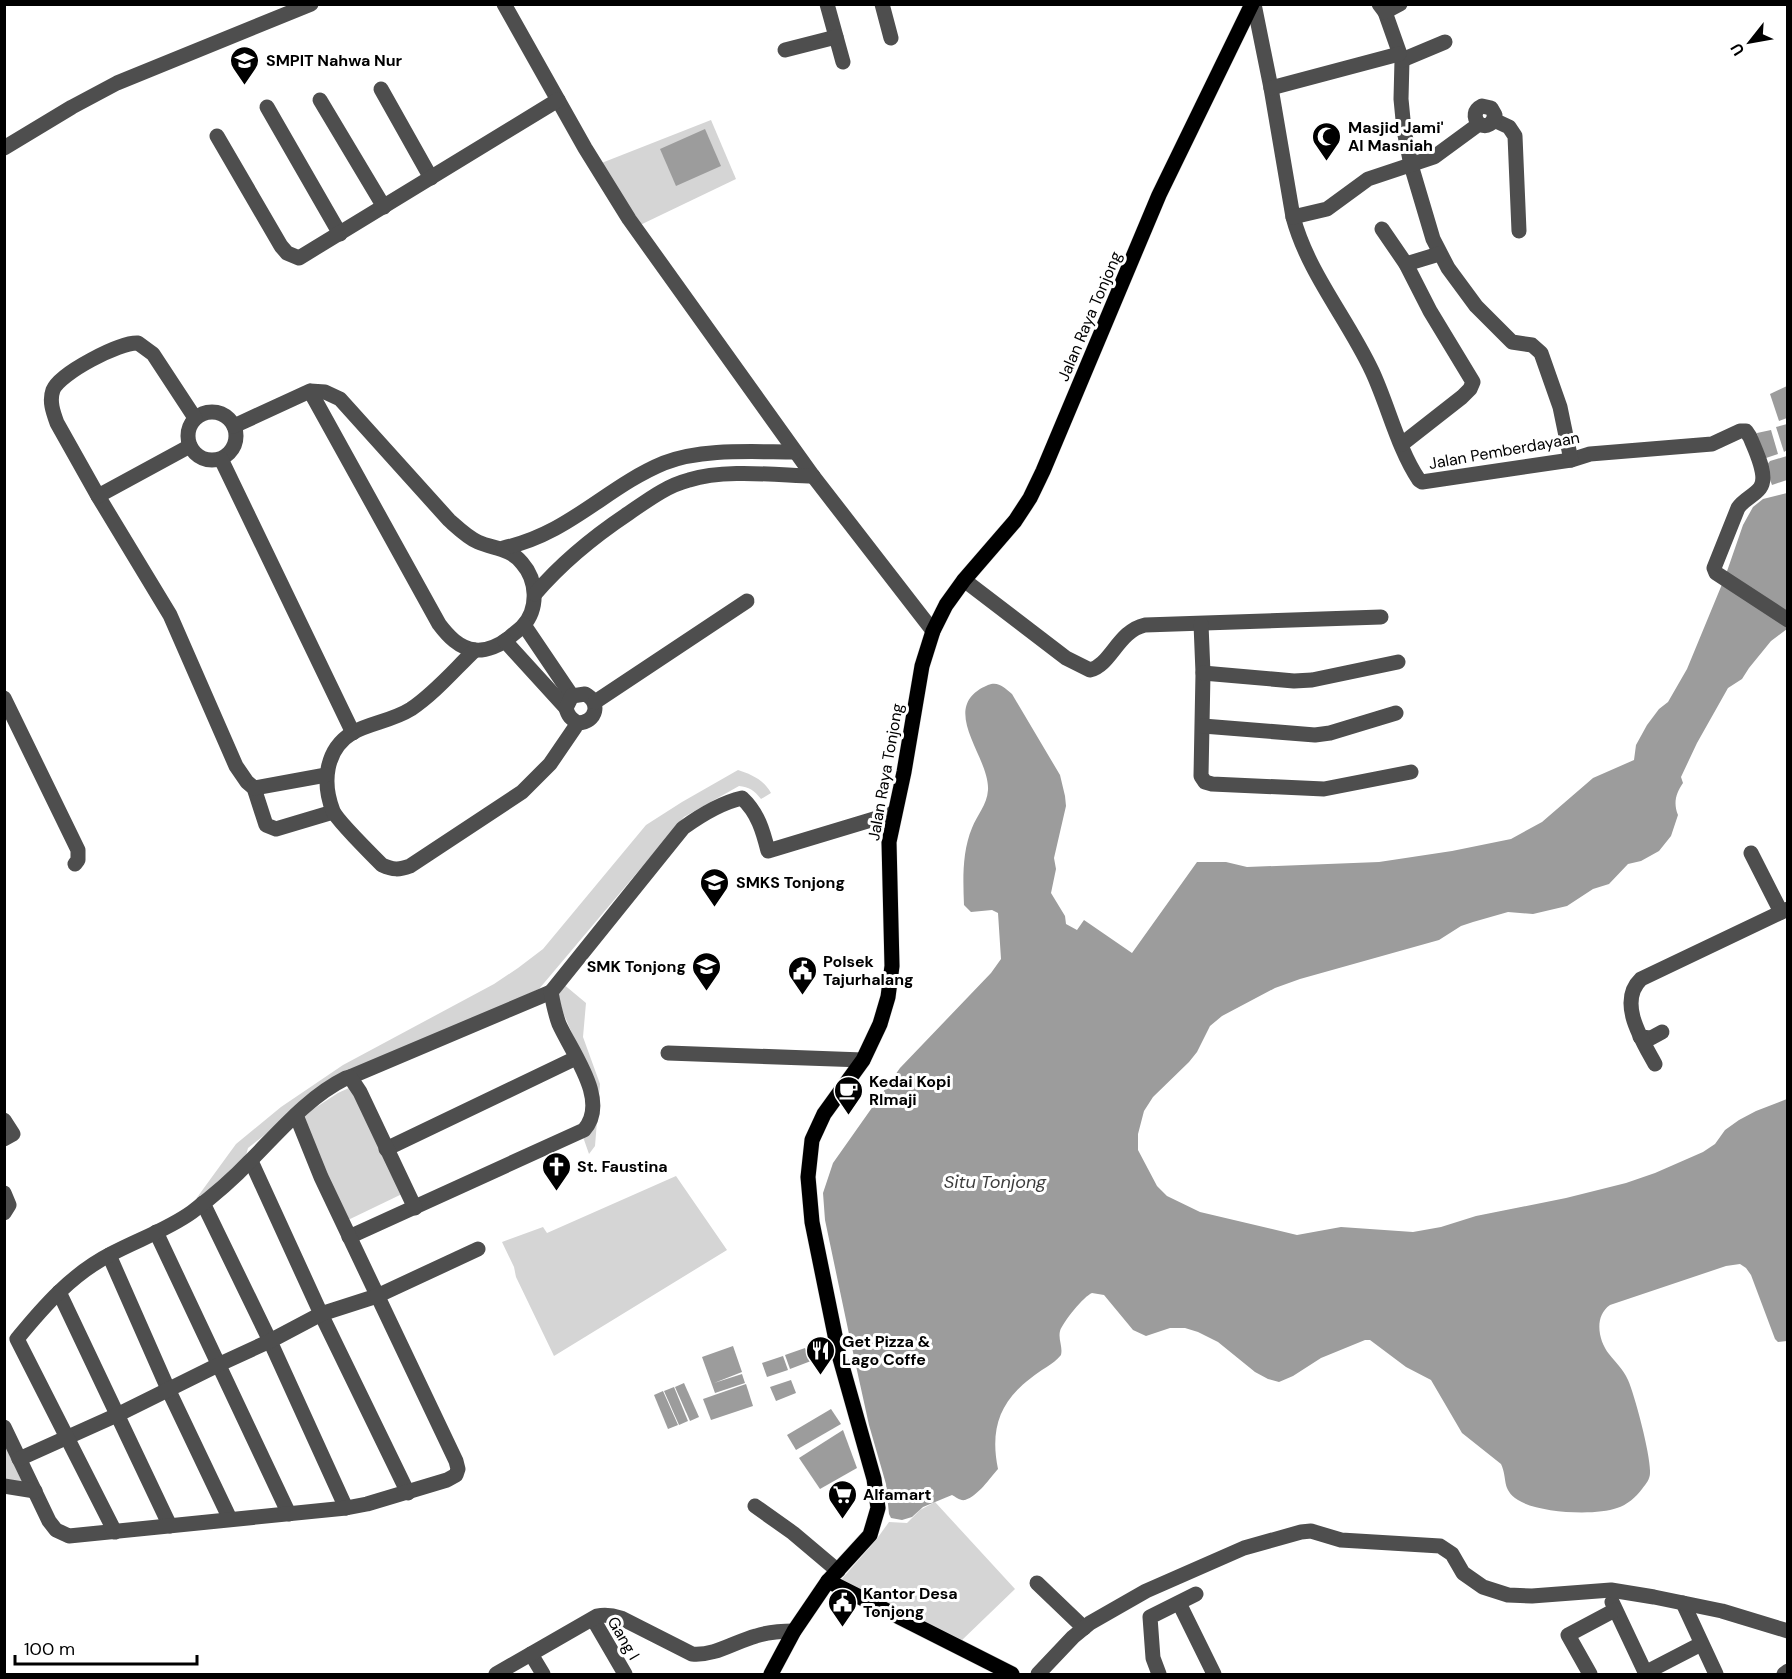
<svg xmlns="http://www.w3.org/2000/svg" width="1792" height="1679" viewBox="0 0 1792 1679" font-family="'DM Sans',sans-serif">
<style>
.green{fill:#d5d5d5}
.water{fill:#9c9c9c}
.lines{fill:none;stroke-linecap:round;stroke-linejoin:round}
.major-casing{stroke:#dbdbdb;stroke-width:16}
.minor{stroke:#4e4e4e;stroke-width:15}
.major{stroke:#000;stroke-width:15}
.labels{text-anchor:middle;stroke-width:6;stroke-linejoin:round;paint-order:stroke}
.poi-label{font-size:16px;font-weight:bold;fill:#000;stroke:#fff;text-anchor:start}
.street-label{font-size:16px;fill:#000;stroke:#fff}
.water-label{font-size:18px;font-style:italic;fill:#3d3d3d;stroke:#fff}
</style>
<rect width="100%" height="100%" fill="#fff"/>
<g class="green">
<polygon points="711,120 736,179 638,226 599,164"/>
<path d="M 738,770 C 751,774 764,780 771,793 L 761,799 C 754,790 749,787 739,786 L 684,817 L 539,989 L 299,1108 L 248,1148 L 244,1163 L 193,1203 L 236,1144 L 281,1107 L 343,1065 L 494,984 L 518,968 L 543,949 L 646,825 L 682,802 Z"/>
<polygon points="562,983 586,1003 583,1037 600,1084 595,1146 589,1154 582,1134 595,1113 574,1038 562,1010 557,988"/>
<polygon points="351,1087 402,1194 348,1220 301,1117 338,1093"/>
<polygon points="676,1176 727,1250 554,1356 516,1277 514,1267 502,1242 543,1227 547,1233"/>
<polygon points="5,1445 24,1486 5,1483"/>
<polygon points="935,1502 1015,1589 961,1641 841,1580 876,1540 889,1522 907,1523 920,1510"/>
</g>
<g class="water">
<polygon points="705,129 721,166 676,186 660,149"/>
<polygon points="1787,386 1787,418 1779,421 1770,394"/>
<polygon points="1787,424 1787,450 1784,452 1776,427"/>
<polygon points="1771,430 1778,454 1760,460 1757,433"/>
<polygon points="1787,456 1787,480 1772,485 1765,467 1770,461"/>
<path d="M 1787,493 L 1787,629 L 1771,641 L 1749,668 L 1742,679 L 1728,688 L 1697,743 L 1681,777 L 1683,783 C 1676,793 1673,803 1678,815 L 1671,836 L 1659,851 L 1641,861 L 1628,864 L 1609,884 L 1593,889 L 1567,906 L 1533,914 L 1508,912 L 1473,922 L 1461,926 L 1439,940 L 1300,979 L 1275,988 L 1222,1016 L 1210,1026 L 1197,1052 L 1189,1062 L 1153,1097 L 1144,1111 L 1138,1134 L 1138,1150 L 1157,1186 L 1167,1196 L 1200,1212 L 1297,1235 L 1341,1227 L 1413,1232 L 1441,1227 L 1476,1216 L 1566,1198 L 1626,1183 L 1655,1173 L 1703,1152 L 1715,1144 L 1725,1130 L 1739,1120 L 1756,1111 L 1787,1099 L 1787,1341 L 1778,1342 L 1775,1339 L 1751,1275 L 1746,1268 L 1740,1264 L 1726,1266 L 1610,1305 C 1594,1316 1598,1340 1609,1354 C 1616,1363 1623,1369 1628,1380 C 1635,1396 1651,1456 1650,1473 C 1650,1479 1646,1484 1642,1489 C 1636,1497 1627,1505 1617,1508 C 1595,1516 1538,1513 1518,1500 C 1501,1489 1508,1479 1501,1464 L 1462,1433 L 1431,1380 L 1406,1367 L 1370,1340 L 1365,1340 L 1321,1358 L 1293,1376 L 1279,1382 L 1268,1379 L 1255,1372 L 1218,1342 L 1198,1332 L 1185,1328 L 1170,1328 L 1146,1336 L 1133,1330 L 1104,1295 L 1092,1293 C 1084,1296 1063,1322 1060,1331 C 1058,1339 1063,1347 1061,1355 C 1053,1365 1040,1370 1031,1378 C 999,1402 990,1430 998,1469 C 990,1478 978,1496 965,1500 C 960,1501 956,1497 952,1495 L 923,1507 L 912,1517 L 902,1520 L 891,1518 L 889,1514 L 886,1484 L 869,1425 L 849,1334 L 825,1220 L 823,1193 L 833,1163 L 900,1068 L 991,973 L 1001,959 L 998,913 L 992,910 L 971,912 L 964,905 C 963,880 962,852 972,828 C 977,815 987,805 988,790 C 990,756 936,707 988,685 C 999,681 1004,688 1012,694 L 1060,775 L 1065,796 L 1066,806 L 1054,858 L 1056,869 L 1051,893 L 1065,916 L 1066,924 L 1077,930 L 1084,920 L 1132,953 L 1197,862 L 1226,862 L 1247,867 L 1379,862 L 1452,851 L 1511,839 L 1542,822 L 1593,778 L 1634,760 L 1636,745 L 1647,725 L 1659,709 L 1668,702 L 1687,669 L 1725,577 L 1743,525 L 1753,507 L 1763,499 Z"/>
<polygon points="733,1346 742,1372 714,1383 742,1374 745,1383 715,1393 702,1357"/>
<polygon points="805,1348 811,1361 790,1369 785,1355"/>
<polygon points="783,1356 788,1370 767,1377 762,1363"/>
<polygon points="791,1380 796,1393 776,1401 770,1387"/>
<polygon points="684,1383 699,1417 690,1421 675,1387"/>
<polygon points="746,1384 753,1406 711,1420 703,1399"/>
<polygon points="674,1387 688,1421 679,1425 664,1391"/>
<polygon points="663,1391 678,1425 668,1429 654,1395"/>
<polygon points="831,1409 841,1424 796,1450 787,1435"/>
<polygon points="843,1430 857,1468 820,1489 799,1458"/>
</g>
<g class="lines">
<defs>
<g id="major">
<polyline points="828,1581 1012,1674"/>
<polyline points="771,1674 794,1631 828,1581 870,1535 878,1508 874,1479 839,1355 812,1222 808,1177 812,1140 824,1114 863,1060 880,1024 888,997 892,966 889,842 904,772 922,666 933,631 946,605 964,580 1015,521 1030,498 1043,471 1159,195 1252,4"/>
</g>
</defs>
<use href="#major" class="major-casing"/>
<g class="minor">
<polyline points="504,4 585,148 629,219 813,476 933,631"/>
<polyline points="827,4 843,62"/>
<polyline points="882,4 891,38"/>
<path d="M 1254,4 L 1271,88 L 1293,217 C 1308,273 1347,318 1372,371 C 1388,405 1398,449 1419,480 L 1422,482 L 1571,460 L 1590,454 L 1712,444 L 1740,431 L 1746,431 L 1750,437 C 1755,450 1769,476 1760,488 C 1754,496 1744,499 1738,508 L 1714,568 L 1716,573 L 1788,620"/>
<polyline points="1379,4 1385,12 1402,60 1401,99 1404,130 1411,165 1433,239 1448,268 1476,306 1512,342 1532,345 1541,353 1560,407 1571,460"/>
<polyline points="1385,12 1400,4"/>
<polyline points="785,50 836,37"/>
<polyline points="1402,60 1445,42"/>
<polyline points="1271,88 1399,54"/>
<polyline points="381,89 431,178"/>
<polyline points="320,100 384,207"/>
<polyline points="267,107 340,234"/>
<polyline points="1494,120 1509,127 1515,136 1519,231"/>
<polyline points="217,136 281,246 287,253 299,258 558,100"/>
<polyline points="4,148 72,107 117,83 311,4"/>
<path d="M 1293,217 L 1327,209 L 1368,179 L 1434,157 L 1479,124 C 1487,128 1493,124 1495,115 L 1491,108 L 1482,106 C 1474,110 1473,117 1479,124"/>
<polyline points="1382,229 1406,264 1430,311 1473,382 1470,389 1462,397 1402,444"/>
<polyline points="1406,264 1439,254"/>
<circle cx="212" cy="436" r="24"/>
<path d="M 195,418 L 153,354 L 138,343 C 120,342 60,373 53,390 C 49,401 53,412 57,423 L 98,496 L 170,615 L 236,766 L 247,782 L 254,788 L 266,825 L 276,829 L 333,812"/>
<path d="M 234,426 L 310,391 L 325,392 L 340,399 L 449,520 C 458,528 467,537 478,542 C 494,549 510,548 522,563 C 537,580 539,608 523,626 C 519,630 513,634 509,638 C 500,645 487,651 475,650 C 459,648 448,636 439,624 L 310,391"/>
<polyline points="221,459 353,733"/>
<polyline points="98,496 190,446"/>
<path d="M 503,548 C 569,534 606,487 664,463 C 702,448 754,452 795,452"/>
<path d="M 964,580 L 1066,658 L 1090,670 C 1111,665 1118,631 1145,625 L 1381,617"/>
<path d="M 535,594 C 563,561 593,537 629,513 C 648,500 666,486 689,480 C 724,469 776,475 813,476"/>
<polyline points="1201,624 1203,673 1201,776 1205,782 1212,784 1324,789 1411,772"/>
<polyline points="524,625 572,696"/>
<polyline points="505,641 566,708"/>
<path d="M 475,650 C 455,669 435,693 411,709 C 392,721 369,723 352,733 C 325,750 322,783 333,811 C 337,820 372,855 382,865 C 393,870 399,870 410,866 L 522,792 L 550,764 L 578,723 C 597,722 601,702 585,694 L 572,696 L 566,708 C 568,716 571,719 578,723"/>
<polyline points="1203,673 1294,681 1312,680 1398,662"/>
<polyline points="4,698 78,850 78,860 75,864"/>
<polyline points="595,702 747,601"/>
<polyline points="1203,726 1315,735 1330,733 1396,713"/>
<polyline points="254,788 326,775"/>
<polyline points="1751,853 1781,912"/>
<polyline points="1640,1037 1651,1038 1662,1032"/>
<polyline points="668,1053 863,1060"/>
<path d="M 1655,1064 C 1642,1040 1617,1002 1641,979 L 1788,909"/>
<polyline points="350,1077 551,992"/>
<polyline points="4,1120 13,1134 4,1139"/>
<polyline points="386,1149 576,1058"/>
<polyline points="251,1161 321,1314 408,1493"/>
<polyline points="4,1193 9,1205 4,1213"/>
<polyline points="203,1203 270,1341 346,1508"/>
<polyline points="156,1232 289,1514"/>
<path d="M 349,1237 L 584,1130 C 610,1101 572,1053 559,1024 C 555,1013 553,1003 551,992 L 683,828 C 701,815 720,803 742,798 C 758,813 763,831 768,851 L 894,813"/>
<polyline points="109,1255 168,1389 230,1519"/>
<polyline points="59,1292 170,1526"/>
<polyline points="4,1427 49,1521 56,1530 69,1536 346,1508 367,1504 447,1480 456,1475 458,1469 456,1461 321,1177 296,1115"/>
<polyline points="19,1459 117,1415 220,1364 270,1341 321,1314 377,1296 478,1249"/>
<polyline points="4,1486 35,1491"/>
<polyline points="755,1506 793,1533 838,1571"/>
<path d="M 115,1532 L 17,1339 C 44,1306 72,1274 111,1254 C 137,1240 167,1230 192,1212 C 212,1197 233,1179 250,1161 C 280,1131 308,1097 346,1078 L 350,1077 L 360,1092 L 415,1208"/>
<polyline points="1037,1583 1084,1628"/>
<polyline points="1612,1602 1646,1674"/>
<polyline points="1179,1603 1214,1674"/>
<polyline points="1683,1603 1716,1674"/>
<polyline points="593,1619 625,1674"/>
<polyline points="531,1654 543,1674"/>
<polyline points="1645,1673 1701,1644"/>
<path d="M 496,1674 L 597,1616 C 606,1614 612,1615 621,1618 L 692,1654 C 715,1656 734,1642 756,1636 C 768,1632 781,1631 794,1631"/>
<polyline points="1038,1674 1073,1637 1090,1623 1146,1591 1244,1548 1301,1532 1311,1531 1341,1540 1440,1546 1452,1554 1463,1573 1483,1587 1508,1595 1532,1596 1611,1590 1654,1597 1722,1611 1788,1631"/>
<polyline points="1159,1674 1153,1658 1150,1617 1196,1594"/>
<polyline points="1590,1674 1568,1635 1615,1610"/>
<polyline points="1784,1674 1788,1671"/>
</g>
<use href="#major" class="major"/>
</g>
<defs>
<symbol id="school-pin" viewBox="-11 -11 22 30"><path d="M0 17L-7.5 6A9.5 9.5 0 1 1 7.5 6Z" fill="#000" stroke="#fff"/><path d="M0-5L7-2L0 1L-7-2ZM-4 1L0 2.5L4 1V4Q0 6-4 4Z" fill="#fff"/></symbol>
<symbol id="mosque-pin" viewBox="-11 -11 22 30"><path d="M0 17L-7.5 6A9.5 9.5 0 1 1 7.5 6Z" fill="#000" stroke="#fff"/><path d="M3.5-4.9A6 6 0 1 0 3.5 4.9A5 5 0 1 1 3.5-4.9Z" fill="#fff"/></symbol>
<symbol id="civic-pin" viewBox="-11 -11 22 30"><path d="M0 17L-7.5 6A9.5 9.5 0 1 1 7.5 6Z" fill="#000" stroke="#fff"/><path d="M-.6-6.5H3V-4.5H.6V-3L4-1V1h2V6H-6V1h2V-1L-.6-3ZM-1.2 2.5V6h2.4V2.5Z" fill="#fff"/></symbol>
<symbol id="cafe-pin" viewBox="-11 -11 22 30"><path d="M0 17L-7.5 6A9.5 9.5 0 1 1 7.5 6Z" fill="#000" stroke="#fff"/><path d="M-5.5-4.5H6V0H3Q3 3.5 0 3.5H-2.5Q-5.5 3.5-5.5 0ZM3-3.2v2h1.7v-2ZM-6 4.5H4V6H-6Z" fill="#fff"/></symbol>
<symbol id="church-pin" viewBox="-11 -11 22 30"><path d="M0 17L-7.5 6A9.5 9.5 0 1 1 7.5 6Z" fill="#000" stroke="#fff"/><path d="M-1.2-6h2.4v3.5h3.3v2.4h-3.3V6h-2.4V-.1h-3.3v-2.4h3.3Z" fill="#fff"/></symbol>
<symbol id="restaurant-pin" viewBox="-11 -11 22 30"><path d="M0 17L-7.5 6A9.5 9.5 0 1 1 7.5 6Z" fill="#000" stroke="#fff"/><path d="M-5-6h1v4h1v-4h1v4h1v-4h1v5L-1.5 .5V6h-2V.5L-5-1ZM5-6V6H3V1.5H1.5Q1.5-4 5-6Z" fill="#fff"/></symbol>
<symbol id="supermarket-pin" viewBox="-11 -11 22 30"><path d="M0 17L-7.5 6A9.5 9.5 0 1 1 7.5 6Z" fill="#000" stroke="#fff"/><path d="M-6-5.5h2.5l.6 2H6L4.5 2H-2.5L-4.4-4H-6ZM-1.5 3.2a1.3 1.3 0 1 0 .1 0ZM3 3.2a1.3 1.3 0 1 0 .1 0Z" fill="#fff"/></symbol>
</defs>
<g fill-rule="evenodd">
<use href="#school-pin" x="228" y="44" width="33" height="45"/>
<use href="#mosque-pin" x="1310" y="120" width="33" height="45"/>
<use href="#school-pin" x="698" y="866" width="33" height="45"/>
<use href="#school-pin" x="690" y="950" width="33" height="45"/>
<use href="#civic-pin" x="786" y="954" width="33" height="45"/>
<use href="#cafe-pin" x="832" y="1074" width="33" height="45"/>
<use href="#church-pin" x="540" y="1150" width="33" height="45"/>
<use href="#restaurant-pin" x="804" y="1334" width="33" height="45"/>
<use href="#supermarket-pin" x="826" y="1478" width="33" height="45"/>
<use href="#civic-pin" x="826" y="1586" width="33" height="45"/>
</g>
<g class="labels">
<g class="poi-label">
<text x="266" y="66">SMPIT Nahwa Nur</text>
<text x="1348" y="133">Masjid Jami'<tspan x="1348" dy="18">Al Masniah</tspan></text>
<text x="736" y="888">SMKS Tonjong</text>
<text x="823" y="967">Polsek<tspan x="823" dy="18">Tajurhalang</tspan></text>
<text x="686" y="972" text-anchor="end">SMK Tonjong</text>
<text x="869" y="1087">Kedai Kopi<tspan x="869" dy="18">RImaji</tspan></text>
<text x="577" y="1172">St. Faustina</text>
<text x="842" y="1347">Get Pizza &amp;<tspan x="842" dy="18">Lago Coffe</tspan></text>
<text x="863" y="1500">Alfamart</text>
<text x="863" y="1599">Kantor Desa<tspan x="863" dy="18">Tonjong</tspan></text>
</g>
<g class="street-label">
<text transform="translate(1089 316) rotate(-67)" y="6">Jalan Raya Tonjong</text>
<text transform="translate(1504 450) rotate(-10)" y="6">Jalan Pemberdayaan</text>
<text transform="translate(885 772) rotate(-80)" y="6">Jalan Raya Tonjong</text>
<text transform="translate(624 1638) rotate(60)" y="6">Gang I</text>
</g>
<g class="water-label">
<text x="995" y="1188">Situ Tonjong</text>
</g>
</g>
<rect width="1792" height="1679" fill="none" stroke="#000000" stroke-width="12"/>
<g transform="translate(1750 42) rotate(239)" stroke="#ffffff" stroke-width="4.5" paint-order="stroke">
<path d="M0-4.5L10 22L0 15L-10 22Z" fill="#000000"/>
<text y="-9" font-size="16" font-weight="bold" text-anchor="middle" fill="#000000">U</text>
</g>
<path d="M15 1655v9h182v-9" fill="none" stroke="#000000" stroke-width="3"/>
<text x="24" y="1655" font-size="18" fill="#000000" stroke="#ffffff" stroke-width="4.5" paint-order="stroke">100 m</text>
</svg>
